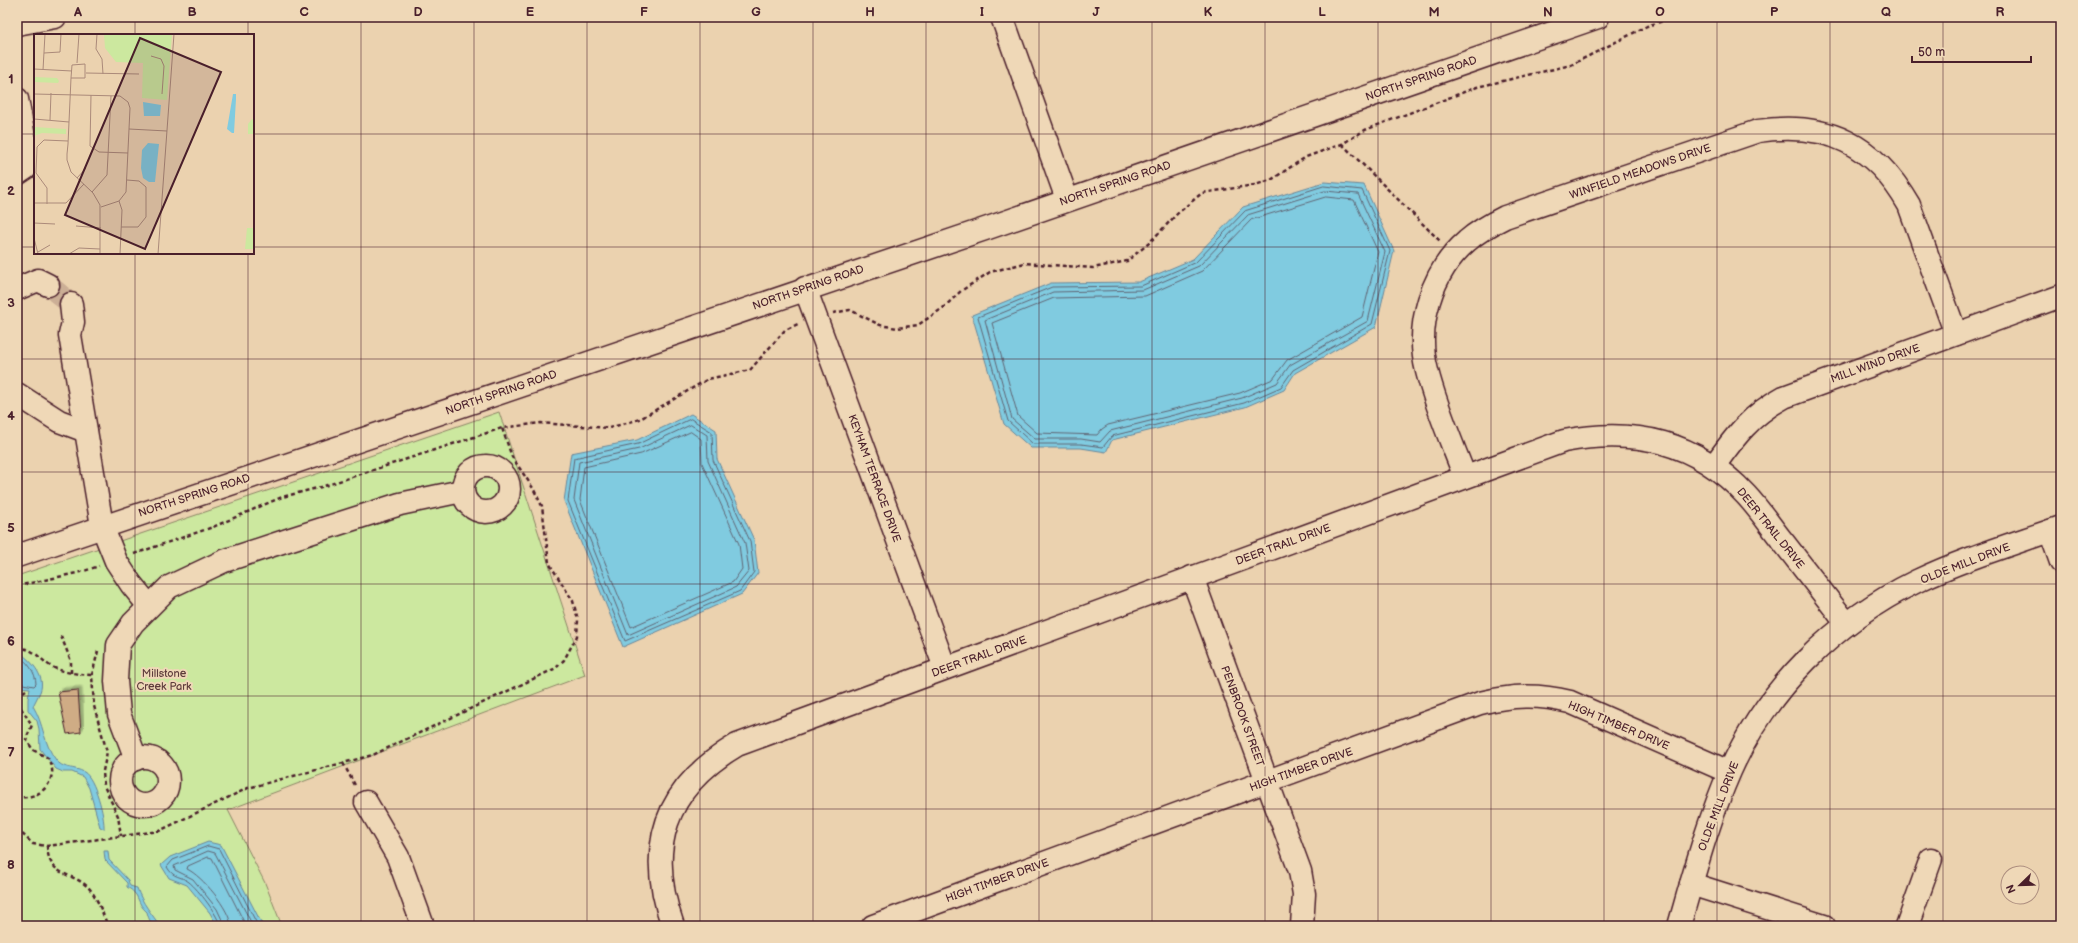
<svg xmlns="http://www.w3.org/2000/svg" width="2078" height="943" viewBox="0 0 2078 943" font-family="'Balsamiq Sans',sans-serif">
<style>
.green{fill:#cce89f;stroke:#8b8465}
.water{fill:#80cbe0;stroke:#6a8698}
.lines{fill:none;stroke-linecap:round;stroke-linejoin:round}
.shore{stroke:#606473;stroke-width:1}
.building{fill:#cfac85;stroke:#4a1f2b;filter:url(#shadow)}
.minor-tunnel{stroke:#cbae95;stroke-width:22;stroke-dasharray:22 11;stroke-linecap:butt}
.minor-casing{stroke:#4a1f2b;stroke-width:25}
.major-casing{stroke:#4a1f2b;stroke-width:25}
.path{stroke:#4a1f2b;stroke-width:2.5;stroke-dasharray:4 3;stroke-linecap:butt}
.minor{stroke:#efd8b7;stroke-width:22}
.major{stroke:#efd8b7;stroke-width:22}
.grid{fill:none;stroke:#4a1f2b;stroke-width:1;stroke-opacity:0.55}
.labels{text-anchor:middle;stroke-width:4;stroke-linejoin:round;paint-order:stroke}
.street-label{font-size:11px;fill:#4a1f2b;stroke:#efd8b7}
.park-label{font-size:11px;fill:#5e3d3c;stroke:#efd8b7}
.inset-road{fill:none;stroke:#ab8a7a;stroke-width:1}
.view{fill:#4a1f2b;fill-opacity:0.15;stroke:#4a1f2b;stroke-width:2}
.inset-edge{fill:none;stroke:#4a1f2b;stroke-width:2}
.neatline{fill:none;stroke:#4a1f2b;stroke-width:1.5}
.grid-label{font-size:13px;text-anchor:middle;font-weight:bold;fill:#4a1f2b}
</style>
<defs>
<filter id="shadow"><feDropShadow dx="3.5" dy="-3.5" stdDeviation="1" flood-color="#0004"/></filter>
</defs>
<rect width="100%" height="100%" fill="#ebd2af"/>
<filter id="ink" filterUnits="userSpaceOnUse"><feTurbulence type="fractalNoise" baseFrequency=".025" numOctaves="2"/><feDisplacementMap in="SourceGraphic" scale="8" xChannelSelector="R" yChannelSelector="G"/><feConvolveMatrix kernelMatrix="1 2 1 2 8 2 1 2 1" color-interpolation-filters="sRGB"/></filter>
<g filter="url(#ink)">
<polygon class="green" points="499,412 585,675 228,810 265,883 282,926 17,926 17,576"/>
<g class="water">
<polygon points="1324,182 1364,185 1394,251 1376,327 1295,373 1284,390 1245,407 1112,440 1106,452 1081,448 1031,448 1004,424 972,315 1051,283 1139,282 1193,259 1243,207"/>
<polygon points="691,414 716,430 717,459 754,540 758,573 742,594 623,647 564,501 571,453 637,440"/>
<path d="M 17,651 C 29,658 47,676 40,692 C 38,697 35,701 33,706 C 44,724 43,743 56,760 C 62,769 75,767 84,772 C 95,778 105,817 104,829 L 100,827 L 89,788 L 83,777 L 72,772 L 63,772 L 56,769 L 40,749 L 39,729 L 37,721 L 28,710 L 28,699 L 30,688 L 17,687 Z"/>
<polygon points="208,842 221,845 263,926 217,926 210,913 187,885 169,878 161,865 170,857"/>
<path d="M 104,851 L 108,851 L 109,860 L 128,880 L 130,886 L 137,888 C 142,903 152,914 160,926 C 151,926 149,920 147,912 C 136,903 141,895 127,887 L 127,883 L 105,860 Z"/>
</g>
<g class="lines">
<g class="shore">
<polygon points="1324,186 1362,190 1390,251 1372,324 1293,370 1281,387 1244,403 1112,436 1103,447 1081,444 1033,444 1008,421 978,317 1052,287 1141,286 1196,262 1245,211"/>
<polygon points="1325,191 1358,194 1385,252 1368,321 1290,365 1277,383 1242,398 1110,431 1100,442 1081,439 1035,439 1012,419 985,320 1053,292 1143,290 1199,266 1248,215"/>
<polygon points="1326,197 1354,200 1378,252 1362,317 1287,360 1273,379 1240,393 1108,425 1102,429 1097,435 1037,433 1018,416 992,323 1054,298 1145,296 1202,271 1251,220"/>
<polygon points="691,419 712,432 713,460 750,541 754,572 740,591 625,641 568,501 574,458 638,444"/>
<polygon points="691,425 707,435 708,461 745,543 749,571 736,587 628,635 574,500 579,462 639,449"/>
<polygon points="691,432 701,439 702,463 739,544 742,569 733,582 631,627 580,500 584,467 641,454"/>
<path d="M 17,655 C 27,661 36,672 36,684 L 34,686 L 17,683"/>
<path d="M 220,926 C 219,916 198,889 189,882 C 180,875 174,879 167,867 L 173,860 L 208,846 L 219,849 L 258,926"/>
<polyline points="225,926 217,909 193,879 175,870 174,866 208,851 215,853 253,926"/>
<path d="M 231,926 C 230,909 202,876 187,869 L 188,866 L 208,857 L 212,858 L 246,926"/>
</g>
</g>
<polygon class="building" points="78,690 81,732 67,734 58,692"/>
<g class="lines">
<polyline class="minor-tunnel" points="48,285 71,304"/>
<defs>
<g id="minor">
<polyline points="1002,17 1067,199"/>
<polyline points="17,24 55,17"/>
<polyline points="17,99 28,159 26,168 17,174"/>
<polyline points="805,288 945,668"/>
<polyline points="17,289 38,280 48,285"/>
<polyline points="71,304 73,322 70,335 102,526 116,561 131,584 149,606"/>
<polyline points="17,394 59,421 86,431"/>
<circle cx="486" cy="489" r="23"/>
<path d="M 1714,466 C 1735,436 1751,415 1784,397 L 2061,296"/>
<path d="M 1465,477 C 1452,443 1436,407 1427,371 C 1415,326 1431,272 1467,241 C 1478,231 1491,224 1505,217 L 1758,131 C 1827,121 1874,144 1909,205 L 1956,334"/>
<polyline points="2050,531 2061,562"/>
<polyline points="1192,577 1300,871 1304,894 1302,926"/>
<circle cx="144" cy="781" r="24"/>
<polyline points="136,759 119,714 116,681 118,645 133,623 169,587 224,561 291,539 400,504 462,491"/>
<polyline points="366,802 398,857 423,926"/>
<polyline points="1691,884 1824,926"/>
<path d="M 673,926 C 645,848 664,788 737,745 L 1564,441 C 1635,428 1696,441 1746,495 C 1760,510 1771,527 1784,543 C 1805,570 1826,597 1847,624"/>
<path d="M 873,926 L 1480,703 C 1512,695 1538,694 1570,702 L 1729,772"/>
<path d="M 1679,926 C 1694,874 1708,821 1730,771 C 1767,688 1835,621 1917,581 C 1963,559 2013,544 2061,527"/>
<polyline points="1907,926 1931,859"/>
</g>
<polyline id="major" points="17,556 988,228 1598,17"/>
</defs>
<use href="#minor" class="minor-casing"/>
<use href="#major" class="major-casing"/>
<g class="path">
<polyline points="1342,144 1440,241"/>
<polyline points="833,313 850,310 880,325 897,328 918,325 943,308 961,291 990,272 1025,263 1093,268 1127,261 1148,244 1178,213 1202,193 1255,185 1271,180 1306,157 1342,144 1365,130 1477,87 1571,65 1647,26 1676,17"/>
<polyline points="134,554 213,527 282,497 321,487 502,428 541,423 609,428 640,419 708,379 750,370 785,330 800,323"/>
<polyline points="17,586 81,572 99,566"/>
<polyline points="61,636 71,661 71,673"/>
<path d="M 17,648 C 34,647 40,660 52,667 C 64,673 79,674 92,675"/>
<polyline points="98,651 92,675 94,706 107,752 103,771 104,786 118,816 121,836"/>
<polyline points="17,696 26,690"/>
<path d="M 17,702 L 32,725 L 26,739 L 33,750 L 48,758 C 50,763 53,769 52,773 C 50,791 33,799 17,797"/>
<polyline points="343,763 356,787"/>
<polyline points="17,829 33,844 47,846 159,831 248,788 373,755 556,668 564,660 577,636 578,620 573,601 549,563 542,506 533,488 512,457 502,428"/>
<path d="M 47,846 C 49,881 77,870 92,892 C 99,902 103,915 108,926"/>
</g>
<use href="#minor" class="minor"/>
<use href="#major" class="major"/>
</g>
</g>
<path class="grid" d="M 135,17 L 135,35M 248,17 L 248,35M 361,17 L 361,926M 474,17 L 474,926M 587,17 L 587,926M 700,17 L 700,926M 813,17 L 813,926M 926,17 L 926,926M 1039,17 L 1039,926M 1152,17 L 1152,926M 1265,17 L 1265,926M 1378,17 L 1378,926M 1491,17 L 1491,926M 1604,17 L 1604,926M 1717,17 L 1717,926M 1830,17 L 1830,926M 1943,17 L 1943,926M 17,134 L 35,134M 253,134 L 2061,134M 17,247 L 35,247M 253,247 L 2061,247M 135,253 L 135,926M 248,253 L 248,926M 17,359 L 2061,359M 17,472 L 2061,472M 17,584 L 2061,584M 17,696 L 2061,696M 17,809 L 2061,809"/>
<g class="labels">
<g class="street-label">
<text transform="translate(1421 78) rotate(-19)" y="4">NORTH SPRING ROAD</text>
<text transform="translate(1640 171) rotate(-19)" y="4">WINFIELD MEADOWS DRIVE</text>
<text transform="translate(1115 183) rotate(-19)" y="4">NORTH SPRING ROAD</text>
<text transform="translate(808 287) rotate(-19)" y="4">NORTH SPRING ROAD</text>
<text transform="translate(1875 363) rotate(-20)" y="4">MILL WIND DRIVE</text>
<text transform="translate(501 392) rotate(-19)" y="4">NORTH SPRING ROAD</text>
<text transform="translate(875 478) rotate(70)" y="4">KEYHAM TERRACE DRIVE</text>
<text transform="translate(194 495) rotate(-18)" y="4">NORTH SPRING ROAD</text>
<text transform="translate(1771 528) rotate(51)" y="4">DEER TRAIL DRIVE</text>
<text transform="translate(1283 544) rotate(-20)" y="4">DEER TRAIL DRIVE</text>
<text transform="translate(1965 563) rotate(-21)" y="4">OLDE MILL DRIVE</text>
<text transform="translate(979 656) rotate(-20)" y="4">DEER TRAIL DRIVE</text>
<text transform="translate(1243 716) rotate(70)" y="4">PENBROOK STREET</text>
<text transform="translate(1619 725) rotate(23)" y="4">HIGH TIMBER DRIVE</text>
<text transform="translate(1301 769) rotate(-20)" y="4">HIGH TIMBER DRIVE</text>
<text transform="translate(1718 806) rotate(-69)" y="4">OLDE MILL DRIVE</text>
<text transform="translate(997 880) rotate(-20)" y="4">HIGH TIMBER DRIVE</text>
</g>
<g class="park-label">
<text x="164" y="677">Millstone<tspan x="164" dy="13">Creek Park</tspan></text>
</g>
</g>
<g transform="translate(34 34)">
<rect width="220" height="220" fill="#ebd2af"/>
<path d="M 70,0 L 138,0 L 133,66 L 108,64 L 109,29 L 82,28 L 71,14 ZM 0,43 L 23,44 L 25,47 L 24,49 L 0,48 ZM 218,85 L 220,86 L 220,100 L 214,100 L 214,90 ZM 0,93 L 32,95 L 32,100 L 8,99 L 0,102 ZM 213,194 L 220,194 L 220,215 L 211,215 Z" fill="#cce89f"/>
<path d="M 199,60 L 202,60 L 202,65 L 200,99 L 198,99 L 193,95 ZM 109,68 L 127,71 L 126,82 L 110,82 ZM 114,109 L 125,110 L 121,148 L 115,148 L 109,144 L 107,134 L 108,116 Z" fill="#80cbe0"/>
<path class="inset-road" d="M 63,0 L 62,15 L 68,25 L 69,40M 10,19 L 26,18 L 27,0M 117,22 L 127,25 L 130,32 L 128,60M 43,29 L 45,0M 0,35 L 38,37M 9,36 L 11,0M 52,39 L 105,40M 37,44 L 51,44 L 51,30 L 38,31 L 37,44 L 34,110 L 33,120 L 33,126 L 37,138 L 59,159 L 66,171 L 66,220M 0,60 L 86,62 L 94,68 L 96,74 L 92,158 L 85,167 L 67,173M 57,61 L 56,112 L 65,118 L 94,119M 0,85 L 35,88M 16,86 L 17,59M 95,95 L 133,97M 43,144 L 52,134M 58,158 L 73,141 L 77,62M 85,167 L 88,176 L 86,220M 0,169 L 32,169 L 50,150M 13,170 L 13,154 L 2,139 L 3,113 L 10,106 L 34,107M 0,189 L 21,190M 42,192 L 67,194M 87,193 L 104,193 L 112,183 L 112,153 L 105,147 L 93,146M 0,204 L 4,220M 4,218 L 16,211M 35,220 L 45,214 L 66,215M 124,220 L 140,0"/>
<path class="view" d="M 106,4 L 187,38 L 111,215 L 31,181 Z"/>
<rect width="220" height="220" class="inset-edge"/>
</g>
<rect width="2078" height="943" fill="none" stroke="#efd8b7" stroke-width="44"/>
<g transform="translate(2020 885) rotate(247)"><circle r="19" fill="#efd8b7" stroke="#ad8e7f"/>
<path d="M0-3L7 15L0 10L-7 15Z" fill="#4a1f2b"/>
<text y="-6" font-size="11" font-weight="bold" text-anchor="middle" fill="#4a1f2b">N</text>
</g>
<path d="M1912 56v6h119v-6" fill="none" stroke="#4a1f2b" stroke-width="2"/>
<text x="1918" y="56" font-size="12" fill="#4a1f2b" stroke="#efd8b7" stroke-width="3" paint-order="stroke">50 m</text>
<rect x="22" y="22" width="2034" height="899" class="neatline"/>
<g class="grid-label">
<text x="78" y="16">A</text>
<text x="192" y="16">B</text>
<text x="304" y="16">C</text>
<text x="418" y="16">D</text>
<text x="530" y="16">E</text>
<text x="644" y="16">F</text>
<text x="756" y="16">G</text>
<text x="870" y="16">H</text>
<text x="982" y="16">I</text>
<text x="1096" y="16">J</text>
<text x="1208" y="16">K</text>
<text x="1322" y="16">L</text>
<text x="1434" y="16">M</text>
<text x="1548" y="16">N</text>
<text x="1660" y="16">O</text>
<text x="1774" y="16">P</text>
<text x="1886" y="16">Q</text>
<text x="2000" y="16">R</text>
<text x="11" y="83">1</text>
<text x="11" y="195">2</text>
<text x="11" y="307">3</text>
<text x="11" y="420">4</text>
<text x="11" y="532">5</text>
<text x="11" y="645">6</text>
<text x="11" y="757">7</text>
<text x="11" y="869">8</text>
</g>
</svg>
